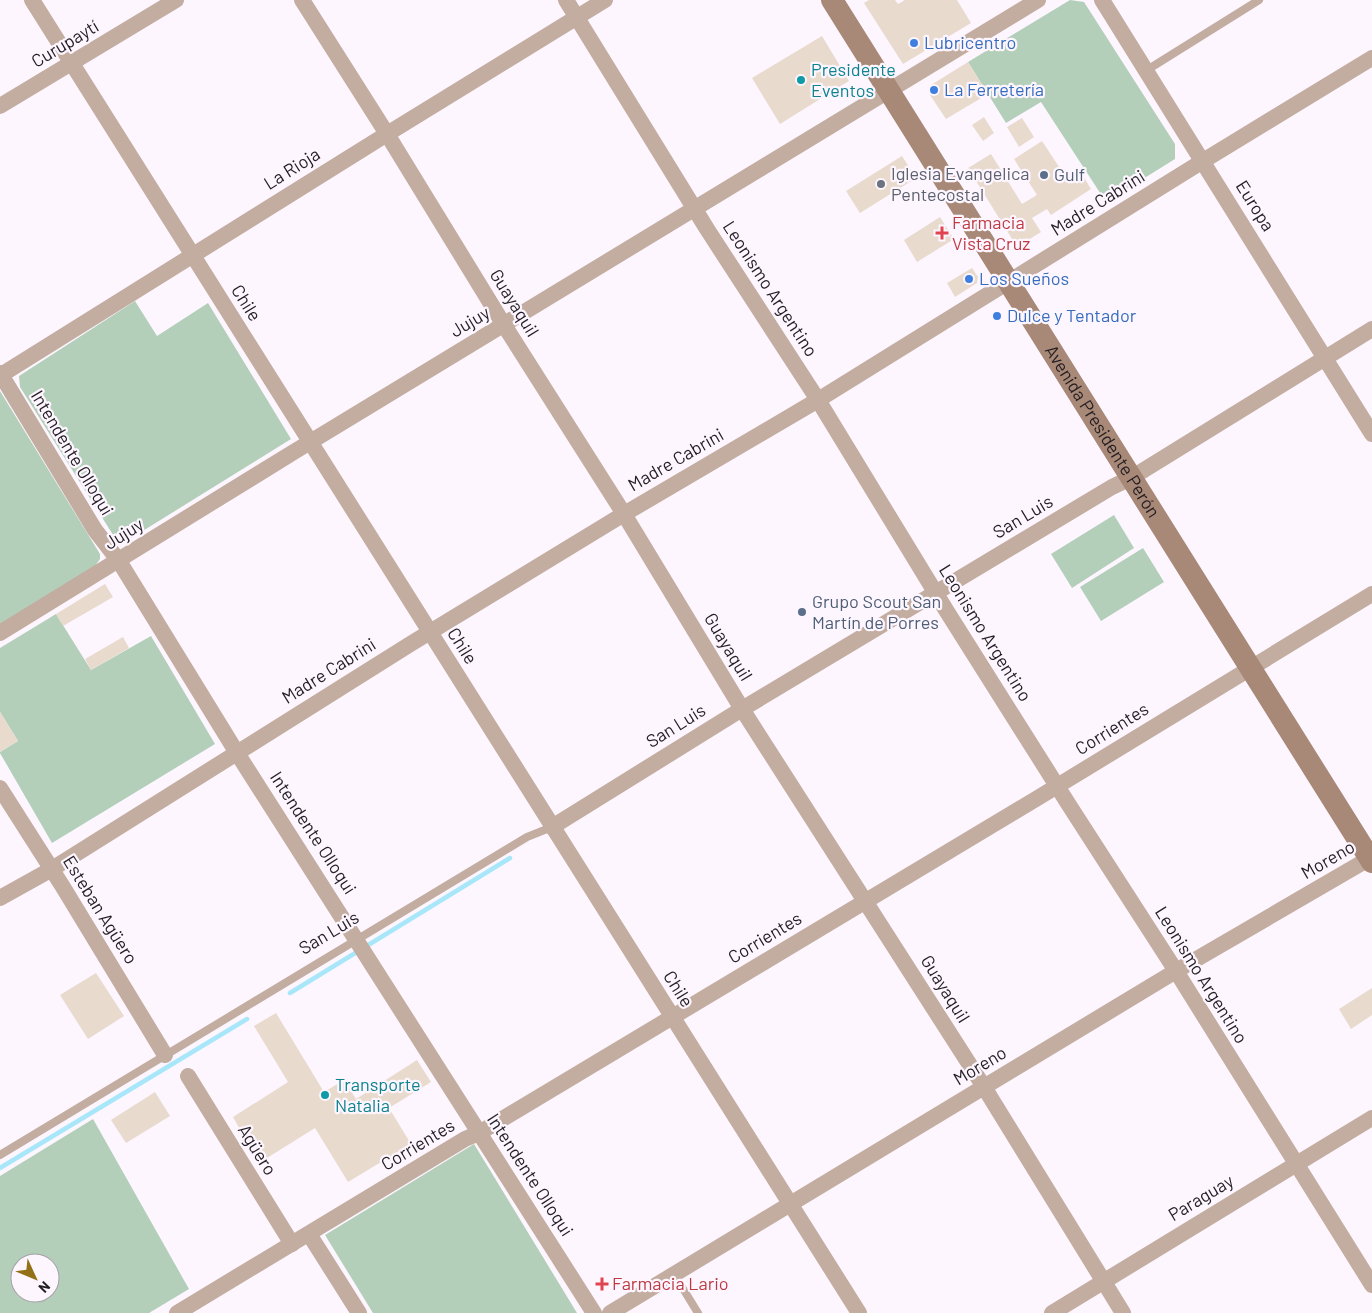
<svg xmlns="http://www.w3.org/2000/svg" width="1372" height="1313" viewBox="0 0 1372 1313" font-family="Barlow,sans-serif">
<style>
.green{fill:#b3cfba;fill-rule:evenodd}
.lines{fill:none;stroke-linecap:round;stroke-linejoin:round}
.stream{stroke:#a8e7fa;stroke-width:4.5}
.building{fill:#e9dace}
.service{stroke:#c3ada1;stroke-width:8}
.minor{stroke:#c3ada1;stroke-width:16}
.secondary{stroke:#a88876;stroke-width:22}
.shop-dot{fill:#3f7fe0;stroke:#fdf6ff;stroke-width:2}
.culture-dot{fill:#0f9aa8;stroke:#fdf6ff;stroke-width:2}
.service-dot{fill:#5c6f8a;stroke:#fdf6ff;stroke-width:2}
.worship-dot{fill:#6b7280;stroke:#fdf6ff;stroke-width:2}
.health-dot{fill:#e0444e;stroke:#fdf6ff;stroke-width:2}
.labels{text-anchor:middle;stroke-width:4.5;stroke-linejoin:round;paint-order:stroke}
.shop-label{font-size:18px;fill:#366cbe;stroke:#fdf6ff;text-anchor:start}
.street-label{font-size:18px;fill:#231e24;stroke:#fdf6ff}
.culture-label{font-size:18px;fill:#0d838f;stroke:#fdf6ff;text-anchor:start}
.worship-label{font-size:18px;fill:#5b616d;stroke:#fdf6ff;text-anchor:start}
.service-label{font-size:18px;fill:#4e5e75;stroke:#fdf6ff;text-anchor:start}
.health-label{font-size:18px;fill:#be3a42;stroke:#fdf6ff;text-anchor:start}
</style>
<rect width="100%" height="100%" fill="#fdf6ff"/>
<g class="green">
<polygon points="1070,0 1084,2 1175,144 1175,159 1106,202 1041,102 1006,123 968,62"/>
<polygon points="135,301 157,336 208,303 291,439 125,542 115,538 20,387 19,376"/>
<polygon points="0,391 100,554 100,559 93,569 0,625"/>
<polygon points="1114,515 1134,548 1072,588 1051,554"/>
<polygon points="1143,548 1164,582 1101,621 1080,587"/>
<polygon points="56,614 91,670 151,636 215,744 52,843 0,753 0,752 18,741 0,712 0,648"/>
<path d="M 93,1119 L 189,1289 L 149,1313 L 0,1313 L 0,1176 ZM 20,1263 L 50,1263 L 50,1293 L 20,1293 Z"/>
<polygon points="474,1144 577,1313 373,1313 325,1235"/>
</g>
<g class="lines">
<g class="stream">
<polyline points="290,993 510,858"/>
<polyline points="0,1168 247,1019"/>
</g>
</g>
<g class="building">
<polygon points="869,0 895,0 898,4 905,0 957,0 971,23 903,64 864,3"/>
<polygon points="822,36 849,81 780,124 752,78"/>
<polygon points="968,62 988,94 946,119 930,95 931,85"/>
<polygon points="984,117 994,133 983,141 972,125"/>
<polygon points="1022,118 1034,137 1019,147 1007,127"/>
<polygon points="1042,141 1067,179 1080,171 1091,189 1051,215 1047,209 1032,218 1041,232 1017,247 968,168 991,154 1022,204 1037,195 1014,159"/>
<polygon points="902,156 916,178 860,213 846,191"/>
<polygon points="940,217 954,239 917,262 904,240"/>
<polygon points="972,268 978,277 977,283 955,297 947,283"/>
<polygon points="105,584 113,597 63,626 56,614"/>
<polygon points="123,637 129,648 91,670 85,659"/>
<polygon points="0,712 18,741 0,752"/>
<polygon points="96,973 124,1016 88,1039 60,995"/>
<polygon points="1372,988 1372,1015 1351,1029 1339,1009"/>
<polygon points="276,1013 324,1092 344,1080 356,1099 417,1060 431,1082 389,1108 411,1144 348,1182 315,1128 259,1163 233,1117 288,1082 254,1026"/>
<polygon points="155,1092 170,1116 126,1143 111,1120"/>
</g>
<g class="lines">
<g class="service">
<polyline points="1147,70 1259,0"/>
<polyline points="0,1155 527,837 552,827"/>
<polyline points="674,1274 698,1313"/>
</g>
<g class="minor">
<polyline points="32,0 859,1313"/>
<polyline points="302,0 387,134 504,325 624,514 742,709 984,1087 1123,1313"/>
<polyline points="566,0 707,229 818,400 946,610 1069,805 1176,971 1372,1285"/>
<polyline points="1102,0 1372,434"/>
<polyline points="0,106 176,0"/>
<polyline points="0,373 95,530 119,561 237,753 594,1313"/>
<polyline points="1,375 387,134 605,0"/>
<polyline points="0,633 297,450 1038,0"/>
<polyline points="0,788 63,887 165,1055"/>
<polyline points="552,827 742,709 1112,487 1131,478 1372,329"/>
<polyline points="0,898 52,869 412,643 624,514 818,400 1203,161 1372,58"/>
<polyline points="188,1076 292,1244"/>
<polyline points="309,1234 359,1313"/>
<polyline points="177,1313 465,1139 479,1133 1036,799 1372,594"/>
<polyline points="610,1313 1176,971 1372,857"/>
<polyline points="1052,1313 1372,1118"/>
</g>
<path class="secondary" id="s1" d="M 832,0 L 1372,862"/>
</g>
<g class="shop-dot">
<circle cx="914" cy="43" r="5"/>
<circle cx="934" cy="90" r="5"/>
<circle cx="969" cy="279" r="5"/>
<circle cx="997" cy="316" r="5"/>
</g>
<g class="culture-dot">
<circle cx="801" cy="80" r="5"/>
<circle cx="325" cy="1095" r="5"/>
</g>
<g class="service-dot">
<circle cx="1044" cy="175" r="5"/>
<circle cx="802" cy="612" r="5"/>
</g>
<circle class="worship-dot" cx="881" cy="184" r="5"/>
<g class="health-dot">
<path d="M939.5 225.5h5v5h5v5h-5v5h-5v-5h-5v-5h5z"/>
<path d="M599.5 1276.5h5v5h5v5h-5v5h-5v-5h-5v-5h5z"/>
</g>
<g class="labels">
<g class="shop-label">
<text x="924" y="49">Lubricentro</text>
<text x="944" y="96">La Ferretería</text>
<text x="979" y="285">Los Sueños</text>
<text x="1007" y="322">Dulce y Tentador</text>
</g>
<g class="street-label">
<text transform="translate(65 44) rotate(-31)" y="6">Curupaytí</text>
<text transform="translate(292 169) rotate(-32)" y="6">La Rioja</text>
<text transform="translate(1098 203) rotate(-32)" y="6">Madre Cabrini</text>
<text transform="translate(1255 206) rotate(58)" y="6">Europa</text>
<text transform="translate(770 289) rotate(57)" y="6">Leonismo Argentino</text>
<text transform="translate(246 303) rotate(58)" y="6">Chile</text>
<text transform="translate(514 303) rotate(58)" y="6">Guayaquil</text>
<text transform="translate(470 322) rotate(-31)" y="6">Jujuy</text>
<text dy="6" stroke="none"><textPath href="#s1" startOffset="509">Avenida Presidente Perón</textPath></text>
<text transform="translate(72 453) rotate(59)" y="6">Intendente Olloqui</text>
<text transform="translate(676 460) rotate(-30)" y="6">Madre Cabrini</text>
<text transform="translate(1023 517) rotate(-31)" y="6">San Luis</text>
<text transform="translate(124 534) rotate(-32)" y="6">Jujuy</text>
<text transform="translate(985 633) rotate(58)" y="6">Leonismo Argentino</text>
<text transform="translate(462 646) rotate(58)" y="6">Chile</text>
<text transform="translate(728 647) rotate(59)" y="6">Guayaquil</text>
<text transform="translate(329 671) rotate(-32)" y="6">Madre Cabrini</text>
<text transform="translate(676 726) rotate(-32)" y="6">San Luis</text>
<text transform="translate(1112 729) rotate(-32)" y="6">Corrientes</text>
<text transform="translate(313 833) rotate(57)" y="6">Intendente Olloqui</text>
<text transform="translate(1328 860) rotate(-30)" y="6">Moreno</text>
<text transform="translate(100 910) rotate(58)" y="6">Esteban Agüero</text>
<text transform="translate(329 933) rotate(-31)" y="6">San Luis</text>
<text transform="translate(765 938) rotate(-31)" y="6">Corrientes</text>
<text transform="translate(1201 975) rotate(58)" y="6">Leonismo Argentino</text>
<text transform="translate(678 989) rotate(58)" y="6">Chile</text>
<text transform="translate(945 989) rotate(58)" y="6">Guayaquil</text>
<text transform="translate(980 1066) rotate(-31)" y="6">Moreno</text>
<text transform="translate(418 1145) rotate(-31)" y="6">Corrientes</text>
<text transform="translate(257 1150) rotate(58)" y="6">Agüero</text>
<text transform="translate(530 1175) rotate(57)" y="6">Intendente Olloqui</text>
<text transform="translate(1201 1198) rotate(-31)" y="6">Paraguay</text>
</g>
<g class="culture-label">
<text x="811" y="76">Presidente<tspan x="811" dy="21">Eventos</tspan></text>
<text x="335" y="1091">Transporte<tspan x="335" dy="21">Natalia</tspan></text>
</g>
<g class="worship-label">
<text x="891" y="180">Iglesia Evangelica<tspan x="891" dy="21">Pentecostal</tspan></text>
</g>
<g class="service-label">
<text x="1054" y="181">Gulf</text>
<text x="812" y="608">Grupo Scout San<tspan x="812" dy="21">Martín de Porres</tspan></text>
</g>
<g class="health-label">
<text x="952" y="229">Farmacia<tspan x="952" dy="21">Vista Cruz</tspan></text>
<text x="612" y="1290">Farmacia Lario</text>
</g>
</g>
<g transform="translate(35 1278) rotate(134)"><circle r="24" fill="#fdf6ff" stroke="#a6a0a7"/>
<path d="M0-4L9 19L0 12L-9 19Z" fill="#936f16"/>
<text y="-8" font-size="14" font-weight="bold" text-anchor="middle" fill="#231e24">N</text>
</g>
</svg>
